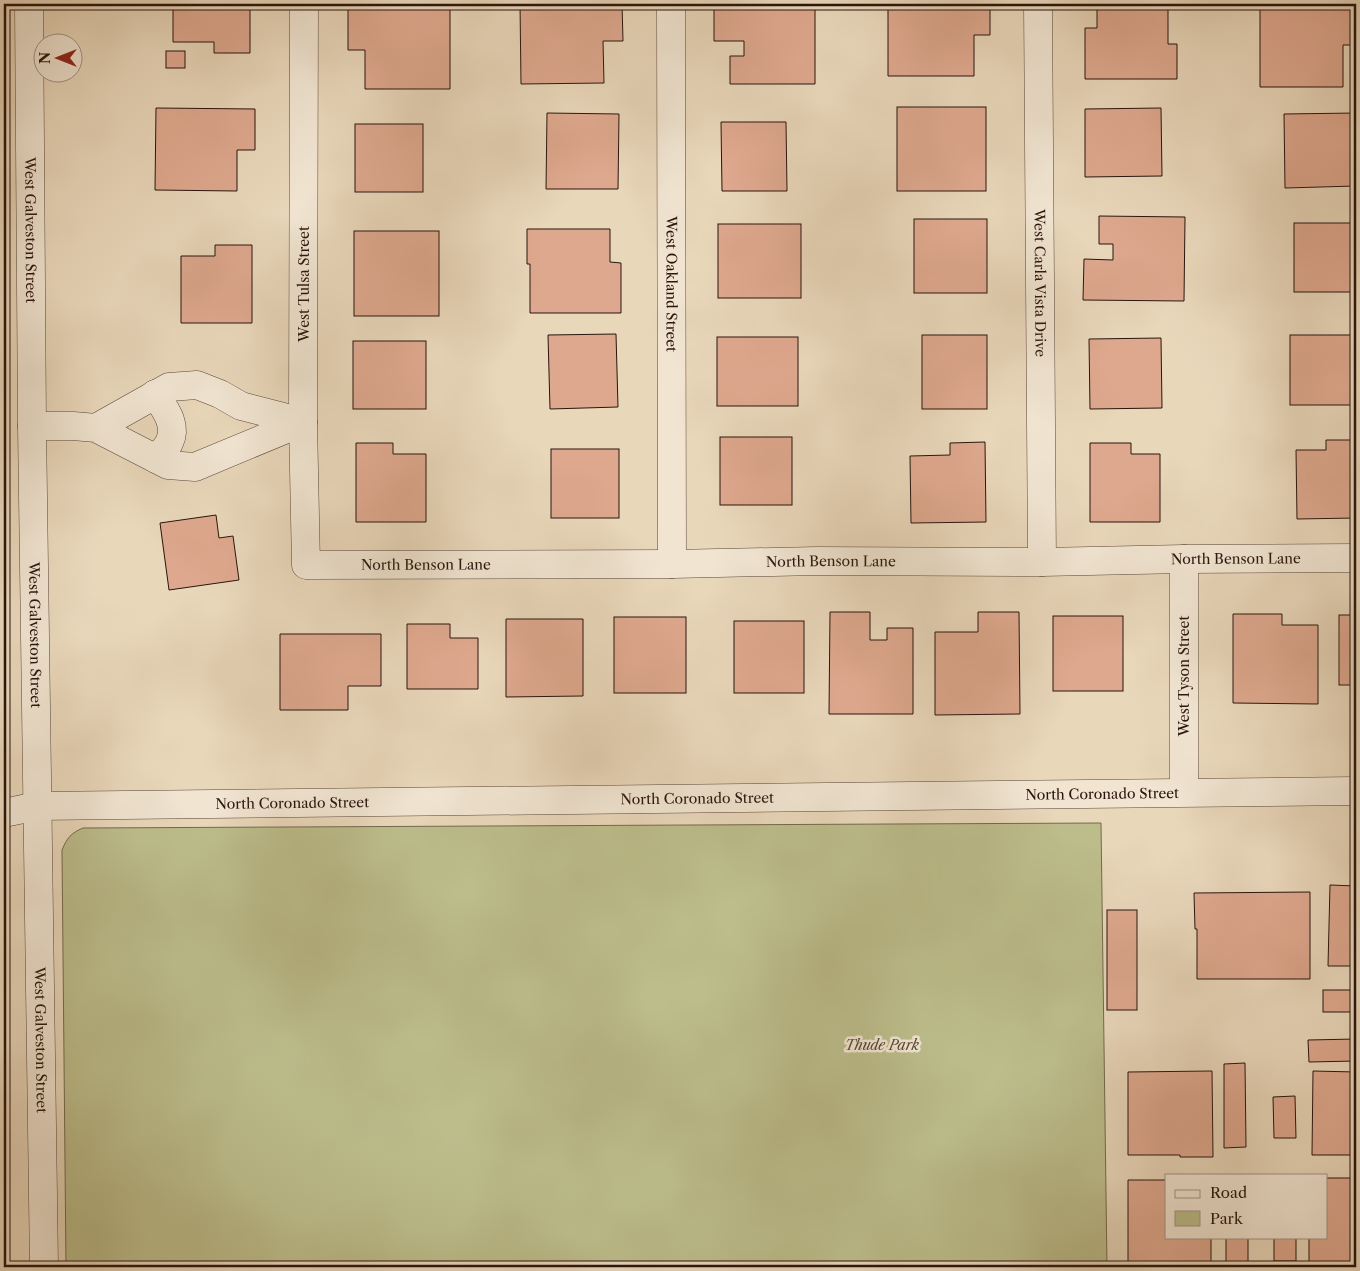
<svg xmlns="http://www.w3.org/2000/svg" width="1360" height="1271" viewBox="0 0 1360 1271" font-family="'Libre Caslon Text',serif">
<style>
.green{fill:#bcbd8b;stroke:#72694c}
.building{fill:#dea88e;stroke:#29150e}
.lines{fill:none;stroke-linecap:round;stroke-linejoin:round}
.minor-casing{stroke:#594639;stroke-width:29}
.minor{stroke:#f1e5d2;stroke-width:28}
.labels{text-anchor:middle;stroke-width:5;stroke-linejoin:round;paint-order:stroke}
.street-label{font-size:14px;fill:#29150e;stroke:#f1e5d2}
.park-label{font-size:14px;font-style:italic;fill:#554734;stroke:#f1e5d2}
</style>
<rect width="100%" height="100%" fill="#e9d7ba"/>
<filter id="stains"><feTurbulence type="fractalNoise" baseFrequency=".004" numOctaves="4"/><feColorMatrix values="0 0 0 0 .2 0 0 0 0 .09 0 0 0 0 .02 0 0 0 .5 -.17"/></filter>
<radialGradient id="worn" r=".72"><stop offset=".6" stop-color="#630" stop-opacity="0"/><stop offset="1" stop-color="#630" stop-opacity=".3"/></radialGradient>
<path class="green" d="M 1101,823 L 1107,1267 L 66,1267 L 62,850 C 67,838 71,833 83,828 Z"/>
<g class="building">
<polygon points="173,4 250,4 250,53 214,53 214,42 173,42"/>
<polygon points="520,4 622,4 623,41 603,41 604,83 521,84"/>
<polygon points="714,4 815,4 815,84 730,84 730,56 744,56 744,41 714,41"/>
<polygon points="888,4 990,4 990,35 974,35 974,76 888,76"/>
<polygon points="1097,4 1168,4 1168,44 1177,44 1177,79 1085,79 1085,28 1097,28"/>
<polygon points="1260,4 1356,5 1356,45 1343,45 1343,87 1260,87"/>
<polygon points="348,7 450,7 450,89 365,89 365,50 348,50"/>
<rect x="166" y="51" width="19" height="17"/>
<rect x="897" y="107" width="89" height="84"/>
<polygon points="156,108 255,109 255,150 237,150 237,191 155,190"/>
<polygon points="1161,108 1162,176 1085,177 1085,109"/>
<polygon points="547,113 619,114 618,189 546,189"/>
<polygon points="1356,113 1356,186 1285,188 1284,114"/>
<polygon points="721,122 786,122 787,191 722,191"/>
<rect x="355" y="124" width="68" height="68"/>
<polygon points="1099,216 1185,217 1184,301 1083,300 1084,259 1113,260 1113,244 1099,244"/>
<rect x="914" y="219" width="73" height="74"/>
<rect x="1294" y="223" width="62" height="69"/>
<rect x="718" y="224" width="83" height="74"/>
<polygon points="527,229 610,229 610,262 621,263 621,313 530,313 530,264 527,264"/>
<rect x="354" y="231" width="85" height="85"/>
<polygon points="215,245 252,245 252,323 181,323 181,256 215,256"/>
<polygon points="616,334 618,407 550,409 548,335"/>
<rect x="922" y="335" width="65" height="74"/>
<rect x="1290" y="335" width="66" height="70"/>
<rect x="717" y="337" width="81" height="69"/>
<polygon points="1161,338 1162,408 1090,409 1089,339"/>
<rect x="353" y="341" width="73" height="68"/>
<rect x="720" y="437" width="72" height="68"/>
<polygon points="1326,440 1356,440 1356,518 1297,519 1296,450 1326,450"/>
<polygon points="985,442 986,522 911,523 910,456 950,455 950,443"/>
<polygon points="356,443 393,443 393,454 426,454 426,522 356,522"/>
<polygon points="1090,443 1131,443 1131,454 1160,454 1160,522 1090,522"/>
<rect x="551" y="449" width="68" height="69"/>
<polygon points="216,515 219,538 233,536 239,580 169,590 160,523"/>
<polygon points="830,612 870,612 870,640 887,640 887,628 913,628 913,714 829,714"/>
<polygon points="978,612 1019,612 1020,714 935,715 935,632 978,632"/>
<polygon points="1233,614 1282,614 1282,625 1318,625 1318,704 1233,703"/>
<rect x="1339" y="615" width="17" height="70"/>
<rect x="1053" y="616" width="70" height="75"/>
<rect x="614" y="617" width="72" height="76"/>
<polygon points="506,619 583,619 583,696 506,697"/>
<rect x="734" y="621" width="70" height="72"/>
<polygon points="407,624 450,624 450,638 478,638 478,689 407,689"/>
<polygon points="280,634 381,634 381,686 348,686 348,710 280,710"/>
<polygon points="1330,885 1356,886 1356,966 1328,966"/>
<polygon points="1310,892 1310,979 1197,979 1197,929 1195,929 1194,893"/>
<rect x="1107" y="910" width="30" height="100"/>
<rect x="1323" y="990" width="33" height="22"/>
<polygon points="1356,1039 1356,1061 1309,1062 1308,1040"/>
<polygon points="1245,1063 1246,1147 1224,1148 1224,1064"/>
<polygon points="1212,1071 1213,1157 1180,1157 1180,1155 1128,1155 1128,1072"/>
<polygon points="1313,1071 1356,1072 1356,1155 1312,1155"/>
<polygon points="1295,1096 1296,1138 1274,1138 1273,1097"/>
<polygon points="1326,1178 1356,1178 1356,1265 1309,1265 1309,1237 1326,1237"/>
<polygon points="1128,1180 1166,1180 1166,1237 1211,1237 1211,1267 1128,1267"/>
<rect x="1226" y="1237" width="22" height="30"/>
<rect x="1274" y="1237" width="22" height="24"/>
</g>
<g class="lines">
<defs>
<g id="minor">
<path id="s1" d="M 29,4 L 32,426 L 44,1267"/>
<path id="s2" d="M 304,4 L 303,422 L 306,565 L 672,564 L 817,561 L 1042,562 L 1184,559 L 1356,558"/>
<path id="s3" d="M 671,4 L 672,564"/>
<path id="s4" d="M 1038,4 L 1042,562"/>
<path d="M 155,394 C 165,409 178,425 169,443 C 166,449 160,454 156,459"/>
<polyline points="32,426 73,426 96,428 168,465 195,467 303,422 241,406 220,394 197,385 169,387 96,428"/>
<polyline points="1184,559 1184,792"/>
<path id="s5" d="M 4,813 L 37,806 L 1356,791"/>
</g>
</defs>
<use href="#minor" class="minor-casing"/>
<use href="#minor" class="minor"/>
</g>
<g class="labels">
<g class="street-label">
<text dy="5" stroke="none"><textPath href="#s1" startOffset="226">West Galveston Street</textPath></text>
<text dy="5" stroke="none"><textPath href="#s4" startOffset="279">West Carla Vista Drive</textPath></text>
<text transform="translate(304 284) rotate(-90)" y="5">West Tulsa Street</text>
<text dy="5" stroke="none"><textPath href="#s3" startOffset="280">West Oakland Street</textPath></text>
<text dy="5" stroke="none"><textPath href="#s2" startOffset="1491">North Benson Lane</textPath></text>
<text dy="5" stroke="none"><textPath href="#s2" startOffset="1086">North Benson Lane</textPath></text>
<text dy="5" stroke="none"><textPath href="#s2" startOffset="681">North Benson Lane</textPath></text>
<text dy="5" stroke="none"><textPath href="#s1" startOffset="631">West Galveston Street</textPath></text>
<text transform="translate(1184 676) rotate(-90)" y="5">West Tyson Street</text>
<text dy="5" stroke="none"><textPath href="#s5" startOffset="1099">North Coronado Street</textPath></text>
<text dy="5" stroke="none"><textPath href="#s5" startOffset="694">North Coronado Street</textPath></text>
<text dy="5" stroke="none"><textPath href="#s5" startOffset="289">North Coronado Street</textPath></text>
<text dy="5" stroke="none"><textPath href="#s1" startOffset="1036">West Galveston Street</textPath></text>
</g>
<g class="park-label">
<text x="882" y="1050">Thude Park</text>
</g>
</g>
<rect width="1360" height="1271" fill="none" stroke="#e9d7ba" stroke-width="20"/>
<rect x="5" y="5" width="1350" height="1261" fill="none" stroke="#29150e" stroke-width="2.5"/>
<rect x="10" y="10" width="1340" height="1251" fill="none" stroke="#29150e"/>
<rect x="1165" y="1174" width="162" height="65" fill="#f1e5d2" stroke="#a19284"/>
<rect x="1175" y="1190" width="25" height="8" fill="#f1e5d2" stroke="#a19284"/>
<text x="1210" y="1198" font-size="15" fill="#29150e">Road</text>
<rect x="1175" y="1211" width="25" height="15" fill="#bcbd8b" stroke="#a19284"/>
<text x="1210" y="1224" font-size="15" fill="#29150e">Park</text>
<g transform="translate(58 58) rotate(270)"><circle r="24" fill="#f1e5d2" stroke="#a19284"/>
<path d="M0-4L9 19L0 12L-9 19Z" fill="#8f2418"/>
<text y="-8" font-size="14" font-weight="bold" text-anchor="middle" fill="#29150e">N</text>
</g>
<rect width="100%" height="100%" filter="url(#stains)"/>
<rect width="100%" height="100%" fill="url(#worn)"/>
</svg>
